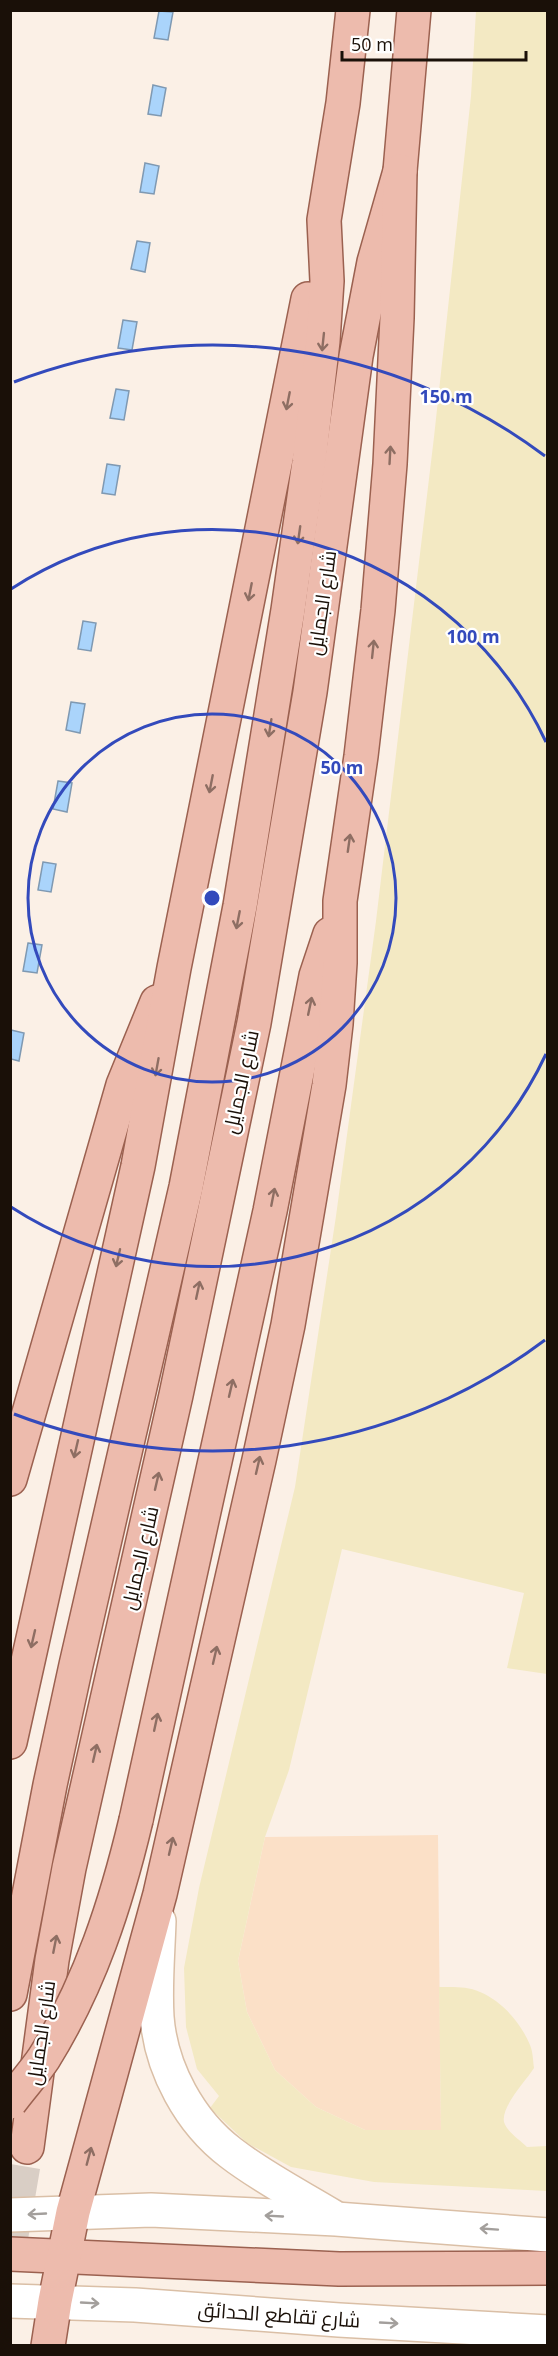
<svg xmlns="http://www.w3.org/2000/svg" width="558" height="2356" viewBox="0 0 558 2356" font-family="'Open Sans',Cairo,sans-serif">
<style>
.built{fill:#fbe0c7}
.sand{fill:#f3e9c3}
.water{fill:#aad4fb;stroke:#7f99b2;stroke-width:1.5}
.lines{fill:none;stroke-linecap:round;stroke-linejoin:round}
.primary-tunnel{stroke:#d9cec5;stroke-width:33;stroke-dasharray:33 16;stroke-linecap:butt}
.secondary-casing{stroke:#dabfa6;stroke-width:36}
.primary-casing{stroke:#9b6150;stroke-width:36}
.secondary{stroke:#fff;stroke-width:33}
.primary{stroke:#edbbad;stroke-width:33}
.primary-bridge-casing{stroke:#9b6150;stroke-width:36;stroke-linecap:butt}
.primary-bridge{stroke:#edbbad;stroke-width:33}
.oneway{stroke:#8e6e63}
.oneway2{stroke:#a39f9c}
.ring{fill:none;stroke:#334abc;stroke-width:3}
.labels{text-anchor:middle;stroke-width:4.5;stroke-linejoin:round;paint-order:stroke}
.street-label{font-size:20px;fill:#1a1008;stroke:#fff}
.centre{fill:#334abc;stroke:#fff;stroke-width:3}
.ring-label{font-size:18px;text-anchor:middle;font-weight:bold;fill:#334abc;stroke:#fff;stroke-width:4.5;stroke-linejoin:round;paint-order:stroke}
</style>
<rect width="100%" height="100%" fill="#fbf0e6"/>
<polygon class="built" points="438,1835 441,2130 365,2130 316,2107 275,2070 247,2012 238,1961 265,1837"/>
<path class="sand" d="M 476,11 L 547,11 L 547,1674 L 507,1668 L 524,1593 L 342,1549 L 289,1770 L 265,1837 L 238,1961 L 247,2012 L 275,2070 L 316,2107 L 365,2130 L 441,2130 L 439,1987 C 453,1987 467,1986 480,1992 C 502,2001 521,2023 530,2045 C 533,2052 533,2061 534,2068 C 526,2081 501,2106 504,2122 C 507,2132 520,2140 527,2147 L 547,2146 L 547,2191 L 374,2182 L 291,2167 L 247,2143 L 210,2108 L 219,2096 L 197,2069 L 186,2027 L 184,1968 L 199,1888 L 295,1487 L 336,1216 L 376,921 L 434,437 L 471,96 Z"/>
<g class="water">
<polygon points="159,11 173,12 168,40 154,38"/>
<polygon points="153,85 166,88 161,116 148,114"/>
<polygon points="145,163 159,166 154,194 140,192"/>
<polygon points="137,241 150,243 145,272 131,269"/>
<polygon points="123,320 137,322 132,350 118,348"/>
<polygon points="116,389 129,391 124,420 110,418"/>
<polygon points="107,464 120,466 115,495 102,493"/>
<polygon points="83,621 96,623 91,651 78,649"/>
<polygon points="71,702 85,704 80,733 66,730"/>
<polygon points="58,781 72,783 67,812 53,809"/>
<polygon points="43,862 56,864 51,892 38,890"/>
<polygon points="28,943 42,945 37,973 23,971"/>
<polygon points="11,1030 24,1033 19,1061 11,1059"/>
</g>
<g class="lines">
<polyline class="primary-tunnel" points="10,2247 27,2147"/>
<defs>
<g id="secondary">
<path d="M 159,1921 C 158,1953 155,1985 157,2017 C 161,2069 190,2122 231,2153 C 262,2177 299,2196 332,2216"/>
<polyline points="10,2215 151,2210 336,2219 548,2235"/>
<polyline points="10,2301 135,2305 339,2320 548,2332"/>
</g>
<g id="primary">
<polyline points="10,1479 123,1085 157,1002"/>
<polyline points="10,1742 138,1166 174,968 308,299"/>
<polyline points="136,1820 270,1211 316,976 330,934"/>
<polyline points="10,1994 50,1785 76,1665 186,1187 240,906 288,610 309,462 323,341 327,281 324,220 343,103 353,10"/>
<polyline points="27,2147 52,1960 69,1868 176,1395 254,1023 310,692 356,356 374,262 400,171 414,10"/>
<polyline points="10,2254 339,2269 548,2268"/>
<polyline points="48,2346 55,2301 73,2212 160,1894 259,1460 288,1325 329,1085 336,1024 340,963 340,901 361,756 378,610 390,464 397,318 400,171"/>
</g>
</defs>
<use href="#secondary" class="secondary-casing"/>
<use href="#primary" class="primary-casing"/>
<use href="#secondary" class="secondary"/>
<use href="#primary" class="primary"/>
<defs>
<path id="primary-bridge" d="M 10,2102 C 21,2087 34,2073 44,2058 C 90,1984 116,1904 136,1820"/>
</defs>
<use href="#primary-bridge" class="primary-bridge-casing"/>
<use href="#primary-bridge" class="primary-bridge"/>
</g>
<defs><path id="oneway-shaft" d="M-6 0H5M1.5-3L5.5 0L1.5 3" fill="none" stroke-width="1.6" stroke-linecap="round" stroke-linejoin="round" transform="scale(1.5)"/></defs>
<g class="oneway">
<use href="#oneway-shaft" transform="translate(323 342) rotate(96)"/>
<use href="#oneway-shaft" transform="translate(288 401) rotate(101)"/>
<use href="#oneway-shaft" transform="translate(390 455) rotate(-87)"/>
<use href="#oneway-shaft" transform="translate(299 535) rotate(98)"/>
<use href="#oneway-shaft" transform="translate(250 592) rotate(101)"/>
<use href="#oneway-shaft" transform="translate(373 649) rotate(-84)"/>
<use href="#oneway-shaft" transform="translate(270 728) rotate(99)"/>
<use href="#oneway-shaft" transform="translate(211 784) rotate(101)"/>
<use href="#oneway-shaft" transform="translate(349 843) rotate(-82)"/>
<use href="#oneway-shaft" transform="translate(238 920) rotate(101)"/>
<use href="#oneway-shaft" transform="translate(310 1006) rotate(-78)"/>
<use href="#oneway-shaft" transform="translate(157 1067) rotate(100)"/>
<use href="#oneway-shaft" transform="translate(273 1197) rotate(-79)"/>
<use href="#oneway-shaft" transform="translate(118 1258) rotate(103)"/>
<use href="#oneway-shaft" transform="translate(198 1290) rotate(-78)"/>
<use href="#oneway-shaft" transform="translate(231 1388) rotate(-77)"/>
<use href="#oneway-shaft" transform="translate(76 1449) rotate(103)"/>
<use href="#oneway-shaft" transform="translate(258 1465) rotate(-77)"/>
<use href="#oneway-shaft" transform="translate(157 1481) rotate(-77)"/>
<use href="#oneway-shaft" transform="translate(33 1639) rotate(103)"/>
<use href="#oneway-shaft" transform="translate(215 1655) rotate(-77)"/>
<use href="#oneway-shaft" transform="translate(156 1722) rotate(-78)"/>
<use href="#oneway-shaft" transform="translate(95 1753) rotate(-77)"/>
<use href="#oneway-shaft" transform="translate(171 1846) rotate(-77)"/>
<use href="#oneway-shaft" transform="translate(55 1944) rotate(-79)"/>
<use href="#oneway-shaft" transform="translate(89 2156) rotate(-75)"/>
</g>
<g class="oneway2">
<use href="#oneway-shaft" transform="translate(37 2214) rotate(177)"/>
<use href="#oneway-shaft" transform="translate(274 2216) rotate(-177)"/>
<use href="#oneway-shaft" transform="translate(489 2229) rotate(-176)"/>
<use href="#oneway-shaft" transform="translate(90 2303) rotate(3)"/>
<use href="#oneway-shaft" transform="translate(389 2323) rotate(3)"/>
</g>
<g class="ring">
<circle cx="212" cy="898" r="184"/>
<path d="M546 1054A369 369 0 0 1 11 1207M11 589A369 369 0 0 1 546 742"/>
<path d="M545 1340A553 553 0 0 1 14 1414M14 382A553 553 0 0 1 545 456"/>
</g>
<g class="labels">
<g class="street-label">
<text transform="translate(322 603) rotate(-82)" y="7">شارع الجمايل</text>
<text transform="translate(241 1082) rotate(-78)" y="7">شارع الجمايل</text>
<text transform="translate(140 1558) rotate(-77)" y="7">شارع الجمايل</text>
<text transform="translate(41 2033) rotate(-82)" y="7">شارع الجمايل</text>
<text transform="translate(279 2315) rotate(4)" y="7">شارع تقاطع الحدائق</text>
</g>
</g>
<circle cx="212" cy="898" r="9" class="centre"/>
<g class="ring-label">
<text x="446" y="403">150 m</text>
<text x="473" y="643">100 m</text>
<text x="342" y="774">50 m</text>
</g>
<rect width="558" height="2356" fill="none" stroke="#1a1008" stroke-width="24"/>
<path d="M342 51v9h184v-9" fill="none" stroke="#1a1008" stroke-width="3"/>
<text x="351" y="51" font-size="18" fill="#1a1008" stroke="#ffffff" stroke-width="4.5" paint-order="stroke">50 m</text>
</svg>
